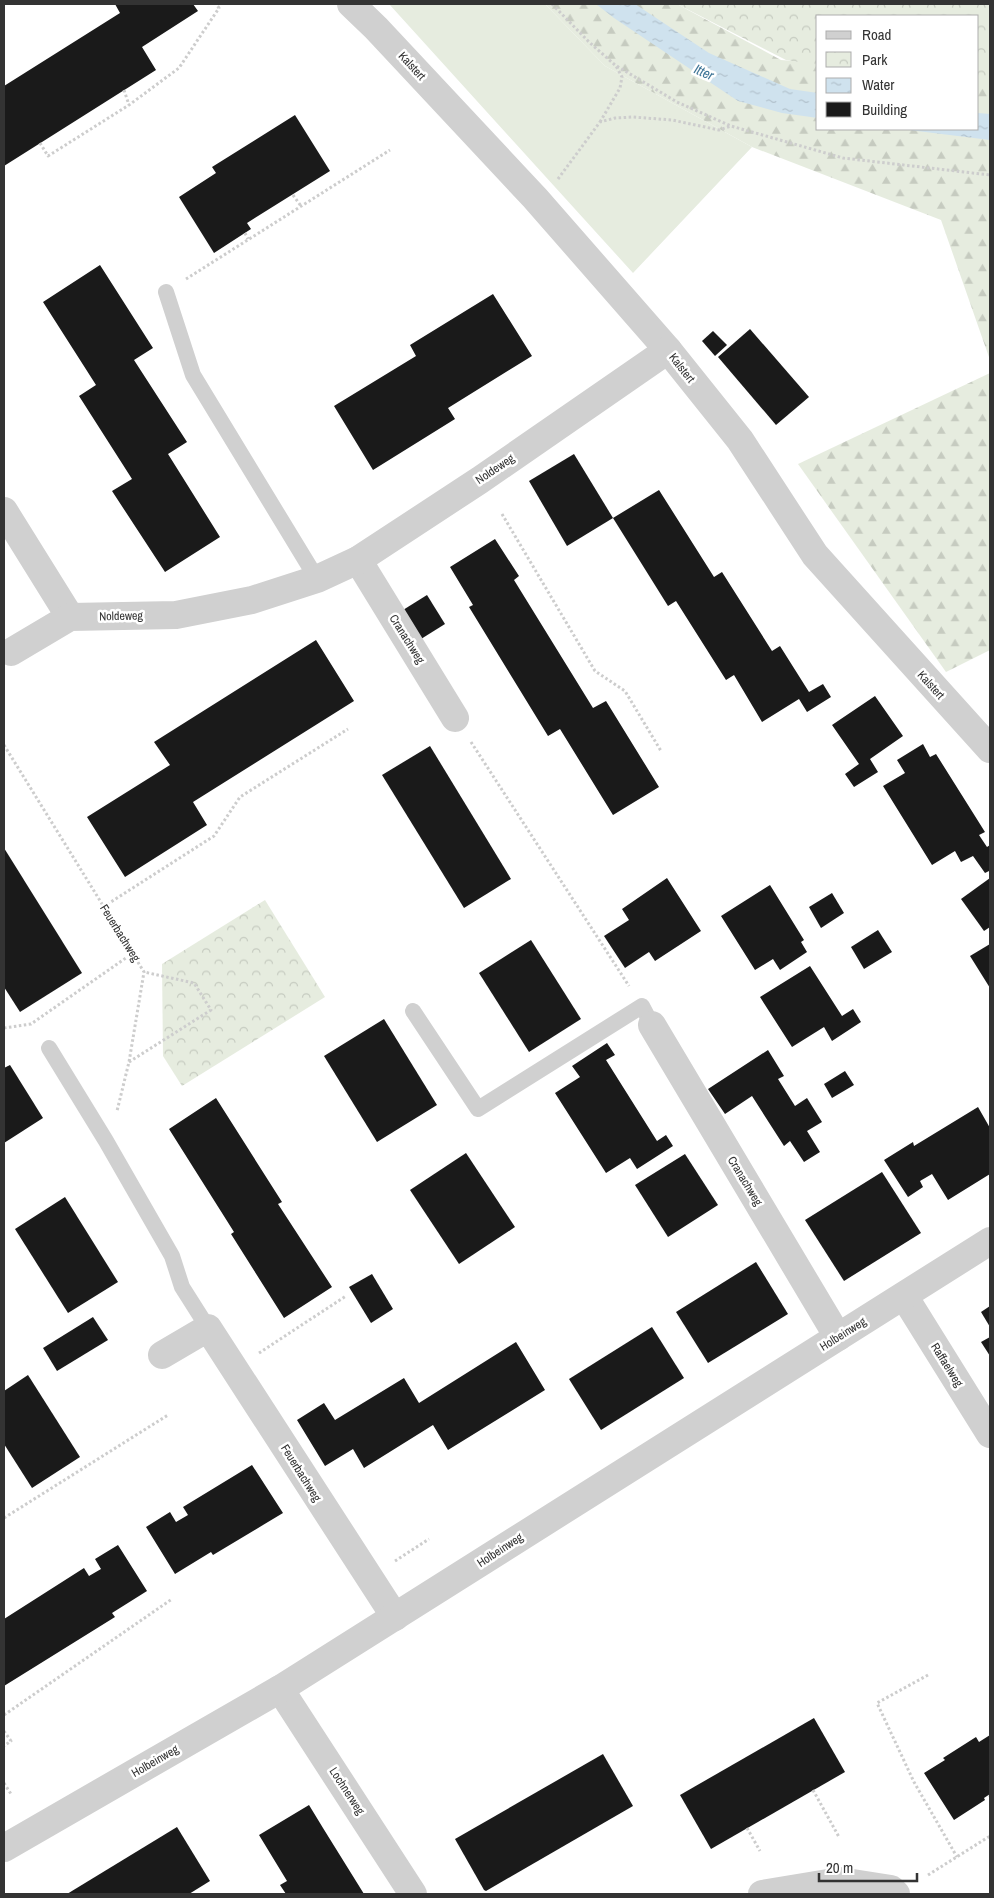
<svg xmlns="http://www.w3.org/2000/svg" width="994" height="1898" viewBox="0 0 994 1898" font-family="'Archivo Narrow',sans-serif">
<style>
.green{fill:#e6ecdf}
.forest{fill:url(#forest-firs)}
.park{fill:url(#park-crowns)}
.water{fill:url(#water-ripples)}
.building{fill:#1a1a1a}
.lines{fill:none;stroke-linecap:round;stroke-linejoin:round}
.path{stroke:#cdcdcd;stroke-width:3;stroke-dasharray:2.5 2.5;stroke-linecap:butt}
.service{stroke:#d0d0d0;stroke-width:16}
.minor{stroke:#d0d0d0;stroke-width:28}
.labels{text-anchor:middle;stroke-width:5;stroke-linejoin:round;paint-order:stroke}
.street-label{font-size:12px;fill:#333;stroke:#fff}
.water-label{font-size:14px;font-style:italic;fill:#3f7597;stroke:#fff}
</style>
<defs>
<pattern id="forest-firs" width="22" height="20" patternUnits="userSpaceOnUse" patternTransform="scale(1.25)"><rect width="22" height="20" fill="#e6ecdf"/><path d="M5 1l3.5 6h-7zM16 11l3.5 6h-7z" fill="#c6cbc0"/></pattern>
<pattern id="park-crowns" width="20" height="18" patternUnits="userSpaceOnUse" patternTransform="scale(1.25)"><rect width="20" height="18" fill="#e6ecdf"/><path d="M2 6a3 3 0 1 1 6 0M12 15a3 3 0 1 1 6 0" fill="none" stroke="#c6cbc0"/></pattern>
<pattern id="water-ripples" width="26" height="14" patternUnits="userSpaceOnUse" patternTransform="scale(1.25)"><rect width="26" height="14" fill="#cfe2ee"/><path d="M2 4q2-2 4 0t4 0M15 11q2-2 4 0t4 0" fill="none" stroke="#b2c2cd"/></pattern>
</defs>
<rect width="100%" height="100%" fill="#fff"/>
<polygon class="green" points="389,4 545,4 605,66 752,147 633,273"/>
<g class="forest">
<polygon points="545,4 677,4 781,60 818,63 818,129 978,129 978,77 990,78 990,360 941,220 752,147 605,66"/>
<polygon points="990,373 990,650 946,672 798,464"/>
</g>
<g class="park">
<polygon points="677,4 990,4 990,85 978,84 978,16 818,16 818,65 786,60"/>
<polygon points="265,900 325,997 182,1086 163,1056 162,964"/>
</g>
<g class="water">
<polygon points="596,4 635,4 709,53 790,89 818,93 818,118 782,113 738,101 614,18"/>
<polygon points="978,113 990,114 990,140 901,129 978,129"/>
</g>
<g class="building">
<polygon points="115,4 193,4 198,11 142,47 156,70 4,166 4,86 120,13"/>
<polygon points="295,115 330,171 247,223 251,229 214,253 179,197 216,173 212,167"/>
<polygon points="100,265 153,348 134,360 187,442 168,454 220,537 165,572 112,491 132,479 79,396 96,385 43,302"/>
<polygon points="493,294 532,356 448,408 455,419 373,470 334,406 416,356 410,345"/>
<polygon points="750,329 809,397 776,425 718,357"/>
<polygon points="713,331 727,345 715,356 702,341"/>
<polygon points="574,454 613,518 567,546 529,481"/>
<polygon points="659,490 714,577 722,572 772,651 780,646 809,692 823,684 831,697 807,712 799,699 762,722 734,675 726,680 676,601 668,606 613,518"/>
<polygon points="495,539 519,576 514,580 593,708 606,701 659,787 613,815 560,729 548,736 469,607 473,605 450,567"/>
<polygon points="427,595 445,624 421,639 403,610"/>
<polygon points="316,640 354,701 193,802 207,825 125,877 87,817 170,765 154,742"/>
<polygon points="875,696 903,736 870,759 878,772 854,787 845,774 859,764 832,725"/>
<polygon points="923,744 930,757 936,754 985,832 979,835 987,847 990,845 990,873 989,871 985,873 973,856 961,862 955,851 932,865 883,786 905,773 897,760"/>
<polygon points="430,746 511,879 464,908 382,775"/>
<polygon points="4,848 82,973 20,1012 4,987"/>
<polygon points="667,878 701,931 655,961 649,952 625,968 604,936 629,920 622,909"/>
<polygon points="990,878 990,927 984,931 961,899"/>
<polygon points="770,885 804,940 801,942 807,952 780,970 773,959 755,970 721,916"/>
<polygon points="832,893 844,913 821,928 809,907"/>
<polygon points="878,930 892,952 864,969 851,947"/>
<polygon points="531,940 581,1019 529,1052 479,973"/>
<polygon points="990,944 990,988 970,956"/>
<polygon points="810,966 842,1016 853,1009 861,1022 832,1041 824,1027 792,1047 760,997"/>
<polygon points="384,1019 437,1105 377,1142 324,1056"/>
<polygon points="607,1043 615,1055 606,1060 657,1141 666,1135 673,1146 637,1169 630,1158 606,1173 555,1093 580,1077 572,1066"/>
<polygon points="768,1050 784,1076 778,1079 795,1106 807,1098 822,1122 807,1131 820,1152 804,1162 790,1141 784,1146 752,1096 725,1114 708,1089"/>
<polygon points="10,1065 43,1118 4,1143 4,1068"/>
<polygon points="845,1071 854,1085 832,1098 824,1084"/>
<polygon points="216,1098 282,1202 278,1204 332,1287 284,1318 231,1234 234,1232 169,1129"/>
<polygon points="978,1107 990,1128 990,1174 948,1200 932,1174 920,1181 923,1187 908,1197 884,1160 913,1142 914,1146"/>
<polygon points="466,1153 515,1227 459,1264 410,1190"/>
<polygon points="685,1154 718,1205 668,1237 635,1185"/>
<polygon points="882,1172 921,1233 844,1281 805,1220"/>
<polygon points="65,1197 118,1282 68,1313 15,1229"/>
<polygon points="756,1262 788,1314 708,1363 676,1312"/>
<polygon points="372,1274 393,1309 371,1323 349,1287"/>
<polygon points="990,1306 990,1327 981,1312"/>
<polygon points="93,1317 108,1340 57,1371 43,1348"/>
<polygon points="652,1327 684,1378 601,1430 569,1379"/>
<polygon points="990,1337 990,1356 981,1342"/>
<polygon points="516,1342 545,1390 448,1450 433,1425 364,1468 353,1449 325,1466 297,1420 324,1403 335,1420 404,1378 419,1403"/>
<polygon points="28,1375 80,1457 32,1488 4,1444 4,1391"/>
<polygon points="252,1465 283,1513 213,1555 211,1552 175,1574 146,1527 170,1512 176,1522 188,1515 183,1507"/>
<polygon points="118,1545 147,1591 112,1613 115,1617 4,1686 4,1619 84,1568 89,1576 101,1569 95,1559"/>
<polygon points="814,1718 845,1772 711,1849 680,1795"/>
<polygon points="990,1735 990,1794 984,1798 985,1800 954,1820 924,1773 945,1760 943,1758 976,1737 979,1742"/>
<polygon points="603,1754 633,1806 486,1891 484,1890 455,1839"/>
<polygon points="309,1805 323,1828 364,1894 286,1894 280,1885 287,1881 259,1835"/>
<polygon points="177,1827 210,1881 189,1894 67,1894"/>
</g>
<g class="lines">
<g class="path">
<polyline points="552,4 589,42 615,65 677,102 731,126 843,158 990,175"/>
<polyline points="124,90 129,105"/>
<polyline points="600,122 620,88 622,77 616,66"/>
<polyline points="40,143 48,156 129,105 179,68 219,8 216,4"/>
<polyline points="558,179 600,122 615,118 633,117 672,120 719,130 731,126"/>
<polyline points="293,195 301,206"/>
<polyline points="245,233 248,239"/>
<polyline points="186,279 390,150"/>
<polyline points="502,514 595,671 625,691 661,751"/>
<polyline points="471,742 629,986"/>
<polyline points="4,745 144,972 129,1062 117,1111"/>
<polyline points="103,907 214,836 240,797 348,729"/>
<polyline points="4,1028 31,1024 133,953"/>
<polyline points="129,1062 211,1010 194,983 144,972"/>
<polyline points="259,1353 346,1296"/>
<polyline points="4,1518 168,1415"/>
<polyline points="395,1561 429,1539"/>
<polyline points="928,1675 877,1703 914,1782 957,1857"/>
<polyline points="4,1715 172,1599"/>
<polyline points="4,1731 11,1741 4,1746"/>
<polyline points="4,1783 11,1794"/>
<polyline points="813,1790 839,1837"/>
<polyline points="989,1795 990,1796"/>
<polyline points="747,1828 760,1851"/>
<polyline points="928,1875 990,1836"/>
</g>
<g class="service">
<polyline points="166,292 193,375 317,579"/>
<polyline points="413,1011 478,1109 642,1006 652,1025"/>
<polyline points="49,1048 106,1141 172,1256 182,1287 208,1328"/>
</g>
<g class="minor">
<polyline points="351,4 376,28 535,198 668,350 740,440 815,555 990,749"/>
<polyline points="4,511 70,617"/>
<polyline points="358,560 455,718"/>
<polyline points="11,652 70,617 176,615 252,600 317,579 358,560 480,480 668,350"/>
<polyline points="652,1025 838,1337"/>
<polyline points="904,1296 990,1434"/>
<polyline points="162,1355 208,1328 395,1617"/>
<polyline points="280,1689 413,1894"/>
<polyline points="4,1848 280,1689 990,1241"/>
<polyline points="762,1894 840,1881 891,1889 896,1894"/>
</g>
</g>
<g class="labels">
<g class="street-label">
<text transform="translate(412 66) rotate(47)" y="4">Kalstert</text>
<text transform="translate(682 368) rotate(52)" y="4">Kalstert</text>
<text transform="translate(495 469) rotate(-34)" y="4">Noldeweg</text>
<text transform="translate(121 616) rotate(-1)" y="4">Noldeweg</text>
<text transform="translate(407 639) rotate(58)" y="4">Cranachweg</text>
<text transform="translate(931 685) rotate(48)" y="4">Kalstert</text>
<text transform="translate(120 933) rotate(58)" y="4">Feuerbachweg</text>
<text transform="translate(745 1181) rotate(59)" y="4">Cranachweg</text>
<text transform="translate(843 1334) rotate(-32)" y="4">Holbeinweg</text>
<text transform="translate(947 1365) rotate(58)" y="4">Raffaelweg</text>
<text transform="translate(301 1473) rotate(58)" y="4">Feuerbachweg</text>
<text transform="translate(500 1550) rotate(-33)" y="4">Holbeinweg</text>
<text transform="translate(155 1761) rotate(-30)" y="4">Holbeinweg</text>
<text transform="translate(347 1791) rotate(57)" y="4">Lochnerweg</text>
</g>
<g class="water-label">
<text transform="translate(704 72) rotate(24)" y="5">Itter</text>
</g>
</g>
<rect width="994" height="1898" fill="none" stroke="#333333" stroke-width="10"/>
<rect x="816" y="15" width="162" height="115" fill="#ffffff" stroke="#adadad"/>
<rect x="826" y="31" width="25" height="8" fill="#d0d0d0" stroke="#adadad"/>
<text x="862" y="40" font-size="15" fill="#333333">Road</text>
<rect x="826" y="52" width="25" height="15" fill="url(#park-crowns)" stroke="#adadad"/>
<text x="862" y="65" font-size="15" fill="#333333">Park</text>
<rect x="826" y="78" width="25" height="15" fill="url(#water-ripples)" stroke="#adadad"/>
<text x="862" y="90" font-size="15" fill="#333333">Water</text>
<rect x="826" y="102" width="25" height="15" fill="#1a1a1a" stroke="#adadad"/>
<text x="862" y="115" font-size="15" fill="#333333">Building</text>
<path d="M819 1873v8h98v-8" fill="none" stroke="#333333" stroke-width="2.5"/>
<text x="826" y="1873" font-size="15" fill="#333333" stroke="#ffffff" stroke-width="4" paint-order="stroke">20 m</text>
</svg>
